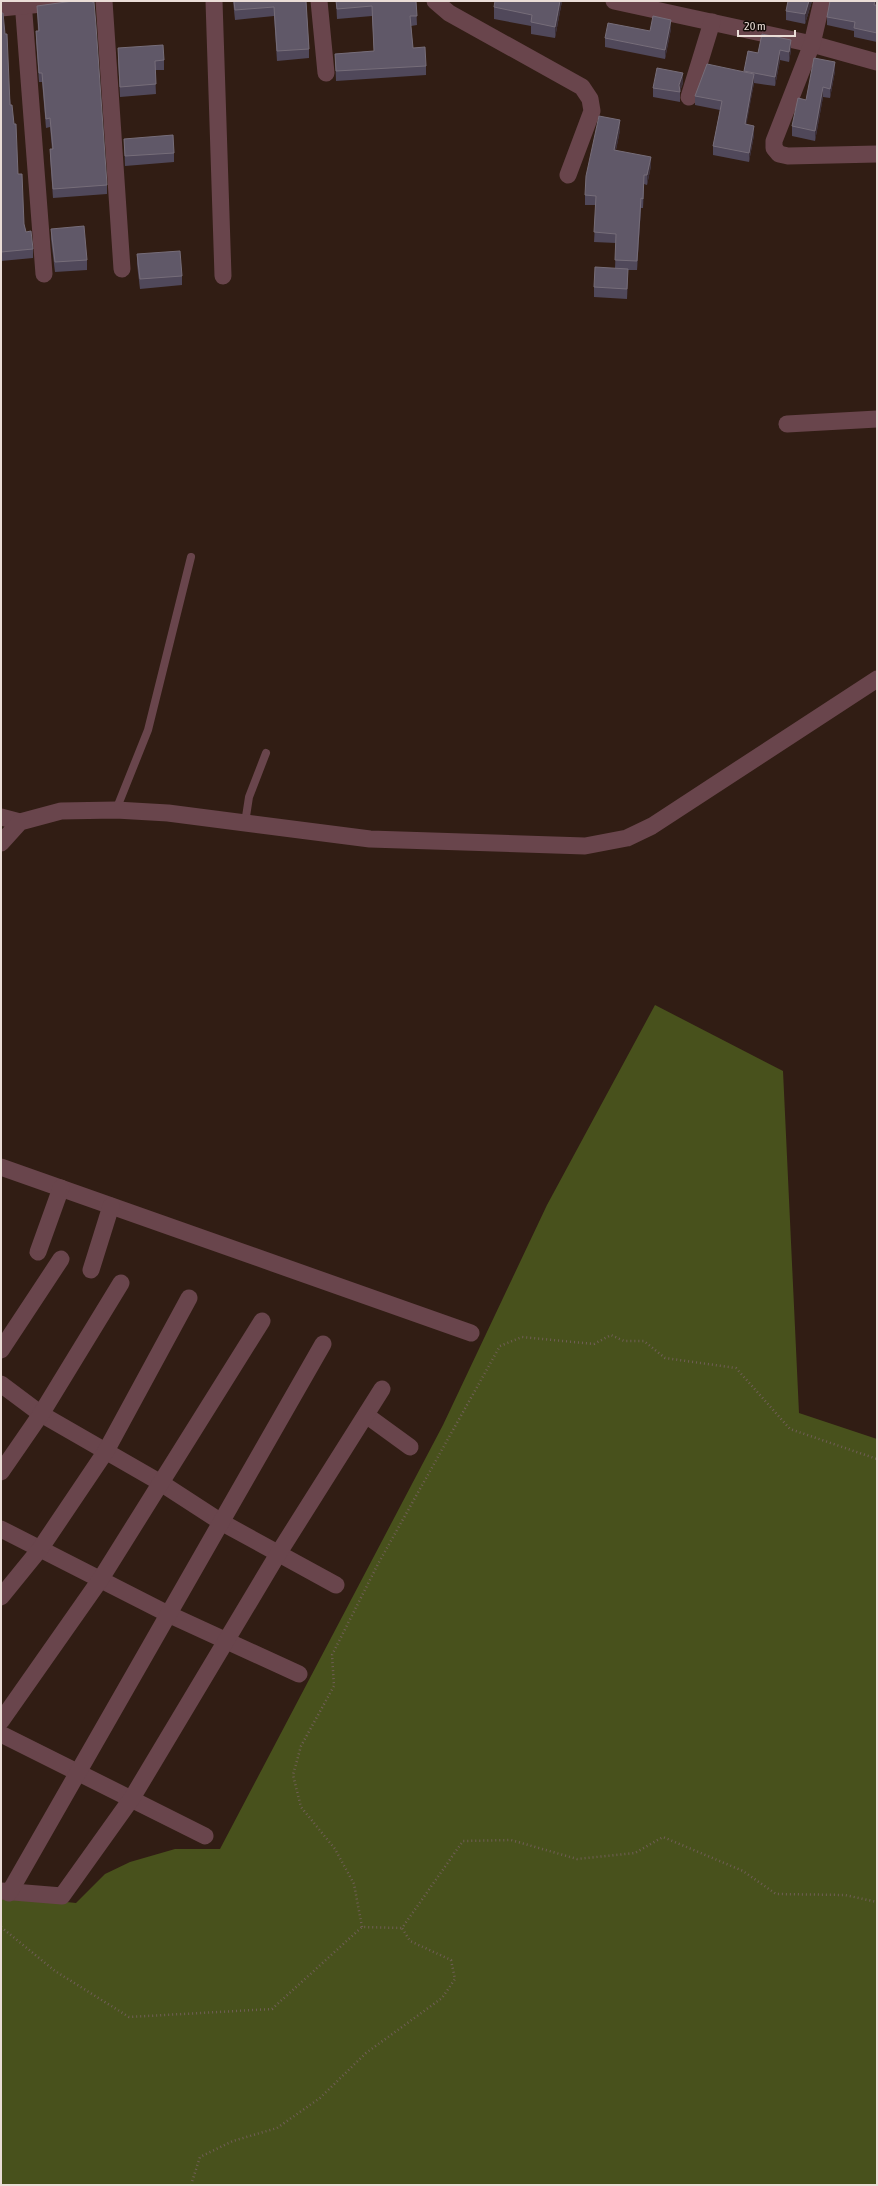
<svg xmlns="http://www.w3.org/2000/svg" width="878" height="2186" viewBox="0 0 878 2186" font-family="'Asap Condensed',sans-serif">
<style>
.green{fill:#48511c}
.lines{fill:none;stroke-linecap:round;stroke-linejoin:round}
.path{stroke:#705e56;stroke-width:2.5;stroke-dasharray:1 3;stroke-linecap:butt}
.service{stroke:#69454c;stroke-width:8}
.minor{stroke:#69454c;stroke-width:17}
.wall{fill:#50485a}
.shaded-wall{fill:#3c3039}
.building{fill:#605868;stroke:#766d79}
</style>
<rect width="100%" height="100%" fill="#311d14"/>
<polygon class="green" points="655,1005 783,1071 799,1413 877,1439 877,2185 1,2185 1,1895 76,1903 105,1874 130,1862 175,1849 220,1849 443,1425 547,1205"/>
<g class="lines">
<g class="path">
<polyline points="1,1927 55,1971 129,2017 272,2009 362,1927 402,1928"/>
<polyline points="362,1927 354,1884 335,1849 301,1807 293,1775 301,1746 334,1686 332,1655 378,1564 500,1346 522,1337 594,1344 611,1335 624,1341 644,1341 665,1358 736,1368 790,1429 877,1459"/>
<polyline points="191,2185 200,2157 233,2141 277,2128 320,2098 366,2053 442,1998 455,1979 451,1960 410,1941 402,1928 463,1841 511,1840 577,1859 635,1853 663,1837 743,1871 776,1894 845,1895 877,1902"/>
</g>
<g class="service">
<polyline points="116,810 148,730 191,557"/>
<polyline points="245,823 249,797 266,753"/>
</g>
<g class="minor">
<polyline points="23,1 44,274"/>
<polyline points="104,1 122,269"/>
<polyline points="214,1 223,276"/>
<polyline points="319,1 326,73"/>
<polyline points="435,1 449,13 582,87 590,99 592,111 568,175"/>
<polyline points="614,1 812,44 877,62"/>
<polyline points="822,1 812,44 774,141 774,148 779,154 788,156 877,154"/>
<polyline points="1,8 73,1"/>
<polyline points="689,97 712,22"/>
<polyline points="787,424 877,419"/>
<polyline points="1,817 20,822"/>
<polyline points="1,843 20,822 61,811 116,810 168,813 370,839 585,846 627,838 652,826 877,679"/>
<polyline points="1,1167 471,1333"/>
<polyline points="38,1252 61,1188"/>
<polyline points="91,1270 111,1206"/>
<polyline points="1,1350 61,1259"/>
<polyline points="1,1384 41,1414 161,1483 221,1522 336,1585"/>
<polyline points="366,1415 410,1447"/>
<polyline points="1,1472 41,1414 121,1283"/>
<polyline points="1,1529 168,1614 299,1674"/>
<polyline points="1,1597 40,1549 106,1451 189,1298"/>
<polyline points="1,1721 100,1580 262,1321"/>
<polyline points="1,1734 205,1836"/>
<polyline points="1,1891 62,1896 132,1798 278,1554 382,1389"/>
<polyline points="9,1893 323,1344"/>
</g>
</g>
<g class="wall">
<polygon points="233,1 306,1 309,49 309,58 277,61 274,16 235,20"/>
<polygon points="336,1 416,1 417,25 411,26 413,48 426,66 426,75 336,81 335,54 374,51 372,16 337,19"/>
<polygon points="562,1 555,38 531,34 531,26 494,19 494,7"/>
<polygon points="788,1 812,1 805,24 786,20 786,11"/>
<polygon points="830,1 877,1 876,5 877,5 877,42 854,37 854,31 827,25 827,17"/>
<polygon points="37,6 107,185 107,194 53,198 50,158 50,149 52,149 50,127 46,128 42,82 39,82 36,40 36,31 38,31"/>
<polygon points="1,13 18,174 24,224 26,232 33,249 33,258 1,261"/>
<polygon points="671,29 665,59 605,47 605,38"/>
<polygon points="762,34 791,50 789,62 780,60 775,86 754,83 746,124 754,135 749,162 713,155 713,146 720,110 695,105 695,96 744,72 748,51 758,53"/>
<polygon points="118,48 164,60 164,70 155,70 156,94 120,97 118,58"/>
<polygon points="835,71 830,98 823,97 815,141 792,136 792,126 806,100"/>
<polygon points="683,83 680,91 680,102 653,97 653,88"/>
<polygon points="620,130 616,150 651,166 647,185 644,184 643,208 641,208 637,270 628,270 627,299 594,297 594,287 615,268 616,243 594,242 596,205 585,205 585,195"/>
<polygon points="124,139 174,153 174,162 125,166"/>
<polygon points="51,229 87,260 87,270 55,272 51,239"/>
<polygon points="137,254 182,276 182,285 140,289 137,264"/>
</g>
<g class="shaded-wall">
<polygon points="560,1 562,1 555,38 555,27"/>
<polygon points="809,1 812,1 805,24 805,14"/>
<polygon points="875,1 877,1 874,13 874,5"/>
<polygon points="671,20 671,29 665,59 665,50"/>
<polygon points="791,40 791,50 789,62 789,52"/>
<polygon points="780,50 780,60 775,86 775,77"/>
<polygon points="835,62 835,71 830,98 830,89"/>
<polygon points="683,73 683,83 680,92 679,85"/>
<polygon points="754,74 754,83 745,133 745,124"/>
<polygon points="823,87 823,97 815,141 815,131"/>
<polygon points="620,120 620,130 614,159 614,150"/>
<polygon points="754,126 754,135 749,162 749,153"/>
<polygon points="651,157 651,166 647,185 647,175"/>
<polygon points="644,175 644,184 643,208 643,199"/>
<polygon points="641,198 641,208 637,270 637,261"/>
<polygon points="628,269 628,279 627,299 627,289"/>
</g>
<g class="building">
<polygon points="73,1 92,1 92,2 94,2 96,26 107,185 53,189 50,149 53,149 50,118 46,119 42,73 39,73 36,31 39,31 37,6"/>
<polygon points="234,1 306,1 309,49 277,51 274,7 235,10"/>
<polygon points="336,1 416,1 417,16 410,16 413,48 425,47 426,66 336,71 335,54 374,51 372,6 337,9"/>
<polygon points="495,1 560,1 555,27 531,22 532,15 494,7"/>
<polygon points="788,1 809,1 805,14 786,11"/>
<polygon points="830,1 875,1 874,5 877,5 877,33 854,28 855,22 827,17"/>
<polygon points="1,13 3,13 5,34 7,34 10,105 12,105 14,124 16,124 18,174 22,174 24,224 26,232 31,231 33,249 1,252"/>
<polygon points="653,16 671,20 665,50 605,38 608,23 650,31"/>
<polygon points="762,34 791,40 789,52 780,50 775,77 744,71 748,51 758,53"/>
<polygon points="163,45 164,60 155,61 156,84 120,87 118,48"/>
<polygon points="814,58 835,62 830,89 823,87 815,131 792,126 798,98 806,100"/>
<polygon points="707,64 754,74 745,124 754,126 749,153 713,146 722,101 695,96"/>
<polygon points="657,68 683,73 679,85 680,92 653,88"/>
<polygon points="599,116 620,120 614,150 651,157 647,175 644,175 643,199 641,198 637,261 615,260 616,234 594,232 596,196 585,195 586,176"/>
<polygon points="173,135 174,153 125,156 124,139"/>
<polygon points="84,226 87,260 55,262 51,229"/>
<polygon points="180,251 182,276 140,279 137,254"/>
<polygon points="595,267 628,269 627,289 594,287"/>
</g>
<rect width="878" height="2186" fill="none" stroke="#eaddd7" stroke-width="4"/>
<path d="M738 30v6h57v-6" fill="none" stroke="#eaddd7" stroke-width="2"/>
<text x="744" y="30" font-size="12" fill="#eaddd7" stroke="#120a06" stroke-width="3" paint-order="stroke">20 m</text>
</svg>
